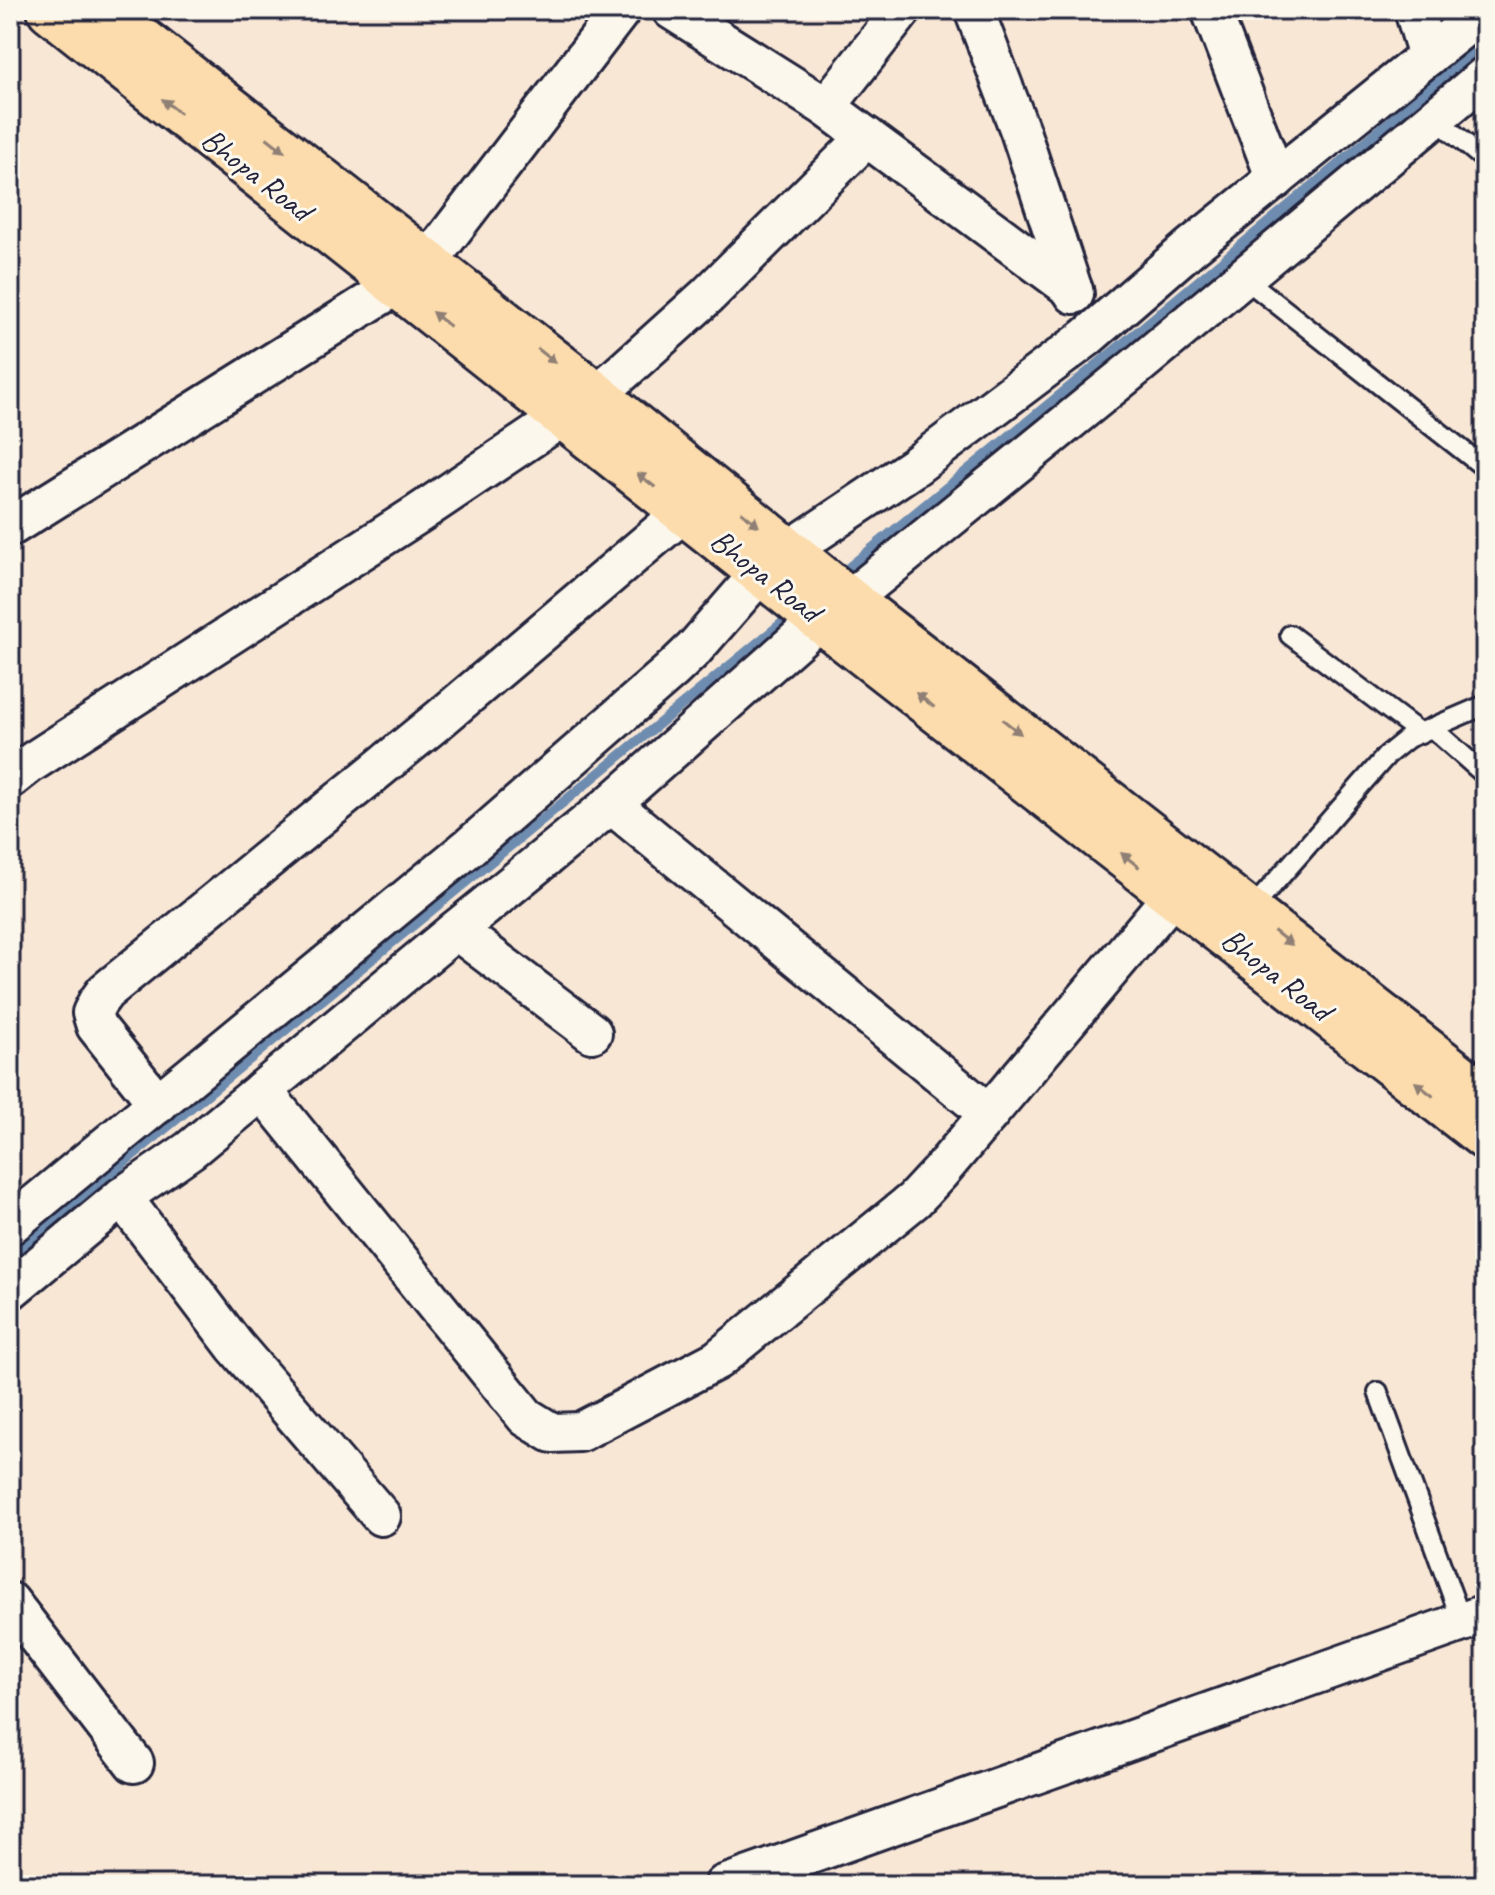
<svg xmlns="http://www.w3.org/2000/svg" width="1495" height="1895" viewBox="0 0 1495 1895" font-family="Caveat,sans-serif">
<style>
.built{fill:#f7dcc6}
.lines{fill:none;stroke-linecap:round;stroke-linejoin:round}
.stream{stroke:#6d8caf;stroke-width:10}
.service-casing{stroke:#22223b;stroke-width:24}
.minor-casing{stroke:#22223b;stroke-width:44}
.primary-casing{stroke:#22223b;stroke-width:50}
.service{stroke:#fbf7ec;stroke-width:18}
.minor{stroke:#fbf7ec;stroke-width:38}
.primary{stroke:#fcdcac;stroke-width:44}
.oneway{fill:#8f7f74}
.labels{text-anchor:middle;stroke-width:6;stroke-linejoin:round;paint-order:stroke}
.street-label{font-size:32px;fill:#22223b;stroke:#fbf7ec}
</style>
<rect width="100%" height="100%" fill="#f9e7d6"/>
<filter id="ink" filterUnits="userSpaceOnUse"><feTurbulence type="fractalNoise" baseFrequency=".0125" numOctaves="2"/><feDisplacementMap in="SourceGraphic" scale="16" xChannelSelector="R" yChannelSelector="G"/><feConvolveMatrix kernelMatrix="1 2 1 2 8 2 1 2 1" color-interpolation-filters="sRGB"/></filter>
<g filter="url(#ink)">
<polygon class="built" points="1485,977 1485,1011 1470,998"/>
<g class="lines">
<g class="stream">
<polyline points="837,577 1143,327 1485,42"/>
<polyline points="10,1256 794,613"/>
</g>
<defs>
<g id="service">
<polyline points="1434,117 1485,160"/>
<polyline points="1243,277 1485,468"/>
<polyline points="1290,635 1420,733"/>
<polyline points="1432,728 1485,775"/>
<polyline points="1250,911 1387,755 1408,738 1485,705"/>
<polyline points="1378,1392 1462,1622"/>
</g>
<g id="minor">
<polyline points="672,10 826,107 1073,290"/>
<polyline points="974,10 1020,131 1074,294"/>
<polyline points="1211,10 1276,179"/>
<polyline points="1414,10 1428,56"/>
<polyline points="826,107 902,10"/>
<polyline points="597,395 707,296 867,137"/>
<polyline points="10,527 397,285 427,263 621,10"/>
<polyline points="10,779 29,764 418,514 564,416"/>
<polyline points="611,804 989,1114"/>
<polyline points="456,930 592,1033"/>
<polyline points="262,1090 526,1417 552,1433 580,1432 717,1360 914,1200 940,1172 1174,894"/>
<polyline points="158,1104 96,1026 92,1013 97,1003 105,992 441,718 685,511"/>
<polyline points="122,1197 235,1346 381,1516"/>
<polyline points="10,1225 468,848 671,671 694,649 761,572 788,551 914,467 1086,338 1191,247 1485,10"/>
<polyline points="10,1290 122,1197 190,1150 456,930 611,804 821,619 849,600 1137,366 1485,76"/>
<polyline points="10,1602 134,1763"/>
<polyline points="724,1885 1485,1614"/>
</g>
<g id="primary">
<polyline points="50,10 809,611 1485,1137"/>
<polyline points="104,10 589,389 849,600 1485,1096"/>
</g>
</defs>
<use href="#service" class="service-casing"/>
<use href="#minor" class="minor-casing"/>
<use href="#primary" class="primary-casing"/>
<use href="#service" class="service"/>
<use href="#minor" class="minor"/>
<use href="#primary" class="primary"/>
</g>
<defs><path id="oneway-solid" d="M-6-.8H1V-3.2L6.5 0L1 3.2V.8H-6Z" transform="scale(2)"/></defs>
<g class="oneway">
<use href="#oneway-solid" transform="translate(171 106) rotate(-142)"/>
<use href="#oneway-solid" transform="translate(276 145) rotate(38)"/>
<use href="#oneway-solid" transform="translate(441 319) rotate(-142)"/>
<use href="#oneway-solid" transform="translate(547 356) rotate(38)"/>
<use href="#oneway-solid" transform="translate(646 480) rotate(-142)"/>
<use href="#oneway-solid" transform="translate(750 519) rotate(40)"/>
<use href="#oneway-solid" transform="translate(925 700) rotate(-142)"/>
<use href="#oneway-solid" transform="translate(1012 727) rotate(38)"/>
<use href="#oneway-solid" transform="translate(1130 860) rotate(-142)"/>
<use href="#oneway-solid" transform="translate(1283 938) rotate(38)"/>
<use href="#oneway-solid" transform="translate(1424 1089) rotate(-142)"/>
</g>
</g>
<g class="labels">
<g class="street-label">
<text transform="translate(257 174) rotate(38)" y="11">Bhopa Road</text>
<text transform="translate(766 575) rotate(38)" y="11">Bhopa Road</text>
<text transform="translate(1277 974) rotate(38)" y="11">Bhopa Road</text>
</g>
</g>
<rect width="1495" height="1895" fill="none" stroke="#fbf7ec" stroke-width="40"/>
<rect x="20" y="20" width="1455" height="1855" fill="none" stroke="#22223b" stroke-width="3" filter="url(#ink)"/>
</svg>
